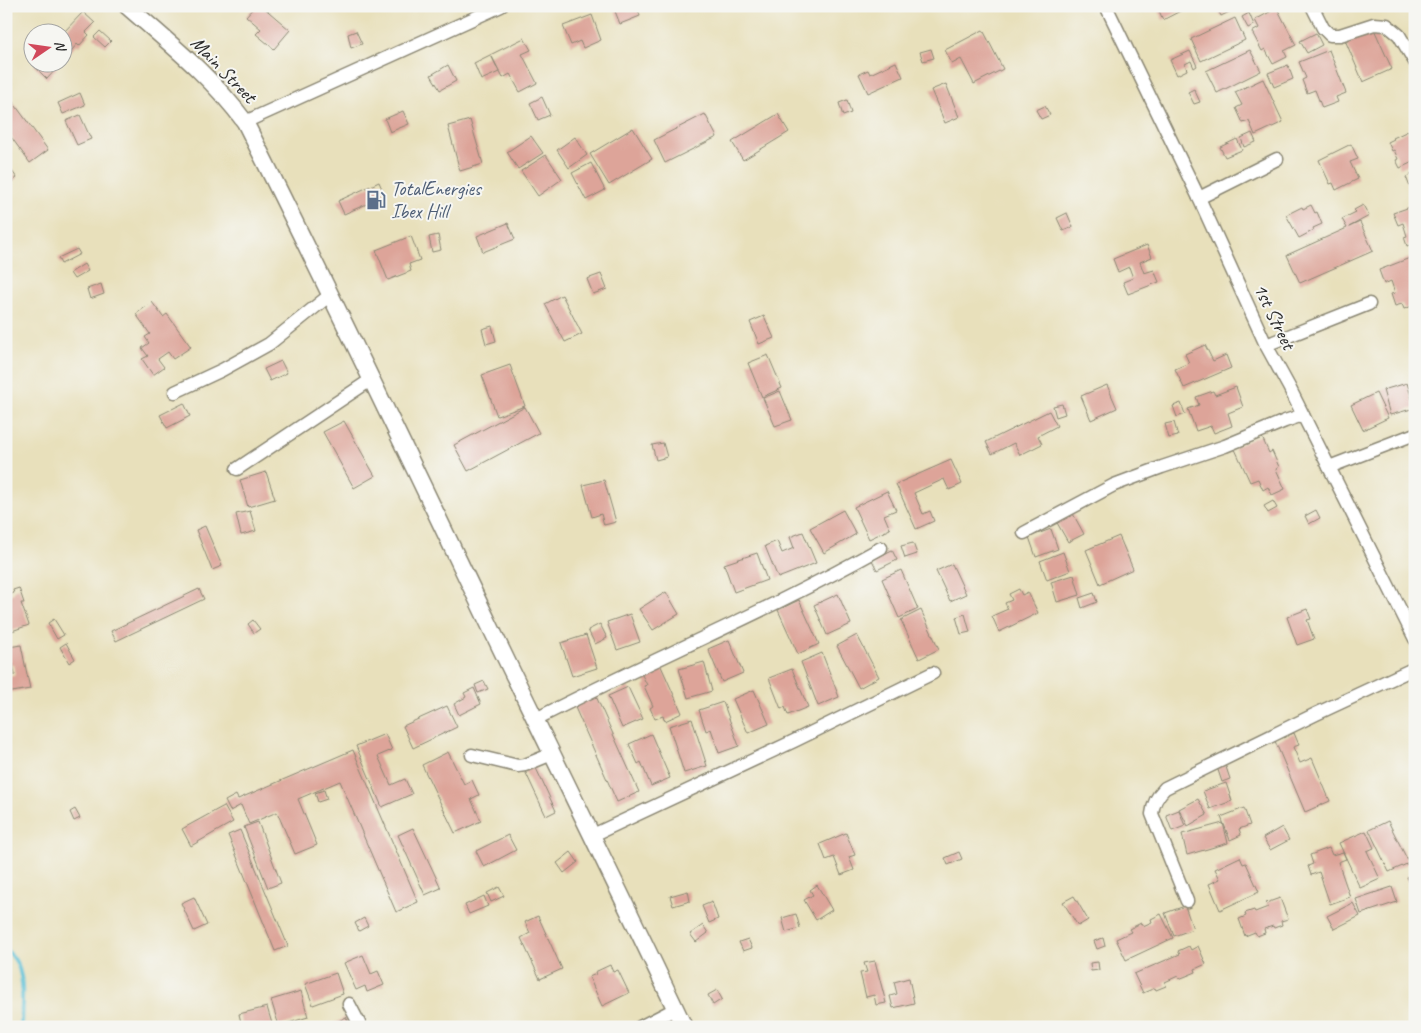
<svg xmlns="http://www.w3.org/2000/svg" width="1421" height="1033" viewBox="0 0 1421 1033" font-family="Caveat,sans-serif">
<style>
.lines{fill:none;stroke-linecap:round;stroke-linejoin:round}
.stream{stroke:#58bfd6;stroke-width:4}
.building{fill:#dda499}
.minor-casing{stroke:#8a8673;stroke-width:15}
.major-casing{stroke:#8a8673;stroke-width:19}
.minor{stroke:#fff;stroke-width:12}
.major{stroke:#fff;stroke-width:16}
.labels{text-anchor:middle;stroke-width:4;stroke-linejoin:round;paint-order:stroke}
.street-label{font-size:20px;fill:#2b2b2b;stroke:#f6f6f2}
.service-label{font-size:20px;fill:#4e5e75;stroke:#f6f6f2;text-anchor:start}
</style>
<rect width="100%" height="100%" fill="#f6f6f2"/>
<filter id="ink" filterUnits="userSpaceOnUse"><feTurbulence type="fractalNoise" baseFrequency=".02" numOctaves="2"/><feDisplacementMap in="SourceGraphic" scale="10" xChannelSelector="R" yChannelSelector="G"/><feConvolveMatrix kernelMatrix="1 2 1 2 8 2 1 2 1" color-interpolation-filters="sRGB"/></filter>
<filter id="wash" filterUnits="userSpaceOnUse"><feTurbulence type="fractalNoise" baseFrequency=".0096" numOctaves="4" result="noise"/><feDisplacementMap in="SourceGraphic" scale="20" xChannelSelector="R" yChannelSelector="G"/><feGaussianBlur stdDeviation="1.12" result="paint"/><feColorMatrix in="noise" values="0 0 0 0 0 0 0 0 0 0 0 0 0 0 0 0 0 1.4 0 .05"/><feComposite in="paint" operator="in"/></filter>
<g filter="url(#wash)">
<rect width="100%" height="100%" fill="#e8e0bb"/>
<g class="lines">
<path class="stream" d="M 6,950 C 29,967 21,1002 21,1027"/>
</g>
<g id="blocks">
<g class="building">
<polygon points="255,6 262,6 290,30 274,49 256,34 261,29 246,16"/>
<polygon points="613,6 637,6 640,16 620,24"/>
<polygon points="1157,6 1183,6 1184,9 1163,20"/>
<polygon points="1216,6 1229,6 1231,11 1221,16"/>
<polygon points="1277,8 1296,45 1284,51 1287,57 1273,64 1265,49 1262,51 1252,32 1259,28 1255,20"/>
<polygon points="83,12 95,23 86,32 89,35 79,46 77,44 67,56 62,52 62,34"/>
<polygon points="1249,13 1254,25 1248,28 1242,17"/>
<polygon points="592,15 601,40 583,48 580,41 571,45 563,26"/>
<polygon points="1235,18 1245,40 1201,61 1191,39"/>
<polygon points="1373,27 1392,69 1363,82 1345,40"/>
<polygon points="983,30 1003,69 974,84 961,59 952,64 945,50"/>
<polygon points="100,31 111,41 105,47 94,37"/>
<polygon points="356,31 362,44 351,48 348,34"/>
<polygon points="1316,33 1322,45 1307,53 1300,41"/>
<polygon points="524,38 531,50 522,54 537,83 520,92 510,74 503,78 492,57 499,72 481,80 474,63"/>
<polygon points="931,49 934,58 923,61 920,52"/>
<polygon points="1250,50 1261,71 1217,93 1206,71"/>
<polygon points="1329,50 1346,93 1336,97 1338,102 1322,108 1315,90 1307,93 1302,80 1306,78 1299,62"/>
<polygon points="1190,51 1197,66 1194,68 1191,61 1185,64 1187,70 1177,75 1170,60"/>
<polygon points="37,62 51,62 57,68 47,79 34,66"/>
<polygon points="896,62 903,77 868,93 859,74 868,70 870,74"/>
<polygon points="448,65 456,81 440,90 431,75"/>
<polygon points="1288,65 1293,79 1274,87 1268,73"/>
<polygon points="1263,79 1283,122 1255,135 1249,121 1243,123 1236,108 1242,105 1235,92"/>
<polygon points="946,84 959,117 945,123 931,90"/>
<polygon points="1194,89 1200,102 1194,104 1188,92"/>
<polygon points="80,93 85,105 63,114 58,103"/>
<polygon points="542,97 550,115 538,120 530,103"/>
<polygon points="847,100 851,113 843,116 839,103"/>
<polygon points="13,102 48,150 30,163 6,130 6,107"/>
<polygon points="1045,106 1050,115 1041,119 1036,110"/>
<polygon points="403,111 409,124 390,132 385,119"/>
<polygon points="705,114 717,137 665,163 654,140"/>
<polygon points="778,114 789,132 743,160 732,142"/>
<polygon points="80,115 91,139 77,145 66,121"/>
<polygon points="470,120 483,164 460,171 448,126"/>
<polygon points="633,128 652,159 609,185 590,154"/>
<polygon points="1408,131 1415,146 1415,161 1400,168 1396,160 1398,159 1394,150 1392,151 1388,142 1394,139 1393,138"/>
<polygon points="1252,133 1256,142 1244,147 1241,138"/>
<polygon points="531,136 543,153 518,169 507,152"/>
<polygon points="575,137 587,155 569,168 557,150"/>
<polygon points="1237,139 1242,150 1225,157 1220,147"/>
<polygon points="1351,144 1358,159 1350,162 1358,179 1336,190 1333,183 1330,184 1319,160"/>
<polygon points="546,155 562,179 538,196 521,171"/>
<polygon points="6,163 17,178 6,186"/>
<polygon points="591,163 605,190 586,200 572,173"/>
<polygon points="1415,173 1415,185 1410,187 1406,177"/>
<polygon points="379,182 385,196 344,214 338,201"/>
<polygon points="1311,205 1315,213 1317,212 1322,224 1313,228 1314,230 1299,238 1286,215 1302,207 1303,209"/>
<polygon points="1363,205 1369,216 1349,227 1360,222 1373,251 1300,283 1287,255 1347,228 1342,219 1356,212 1354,210"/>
<polygon points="1413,206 1415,212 1415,243 1407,246 1404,237 1407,236 1403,223 1398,225 1393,213"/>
<polygon points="1067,213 1073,227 1063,231 1057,218"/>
<polygon points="508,223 515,239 483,252 477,236"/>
<polygon points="438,235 441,250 432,252 429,237"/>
<polygon points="411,236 420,260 409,264 411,271 388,280 376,250"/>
<polygon points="1147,245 1152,257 1140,262 1144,273 1154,270 1159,282 1128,294 1123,282 1133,278 1129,267 1118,272 1113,259"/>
<polygon points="77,249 80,254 61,264 58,258"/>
<polygon points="1415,256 1415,305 1404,309 1402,304 1395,306 1391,294 1395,293 1391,281 1384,284 1379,270"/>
<polygon points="84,264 88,271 74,279 70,273"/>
<polygon points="601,274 607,289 593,294 587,279"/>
<polygon points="101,284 104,294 90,299 87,289"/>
<polygon points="562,295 582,334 565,342 545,304"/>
<polygon points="152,302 163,317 167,314 191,347 173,359 168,352 158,359 164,367 153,375 142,359 148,356 142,348 149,343 145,337 150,334 136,314"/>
<polygon points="764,316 774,338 759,344 750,322"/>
<polygon points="492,326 496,341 486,344 482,329"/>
<polygon points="1205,345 1213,361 1226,355 1231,368 1184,388 1175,369 1189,363 1185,354"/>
<polygon points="768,355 782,388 762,397 748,363"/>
<polygon points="281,361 287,373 270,381 264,369"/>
<polygon points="510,365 525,406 497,416 482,375"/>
<polygon points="1407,383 1415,408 1390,415 1383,390"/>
<polygon points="1107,385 1117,408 1091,420 1081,396"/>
<polygon points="1236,387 1243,407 1228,413 1232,426 1214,433 1211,426 1196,431 1188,409 1199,405 1196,397 1213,391 1215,395"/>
<polygon points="780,391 792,420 775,426 763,398"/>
<polygon points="1376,393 1388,418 1363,430 1351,405"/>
<polygon points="184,403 190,416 167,428 160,415"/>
<polygon points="1181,403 1185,414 1177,417 1173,406"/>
<polygon points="1062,404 1065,414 1056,417 1053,406"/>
<polygon points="525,407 539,433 468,471 454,445"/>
<polygon points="1049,411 1057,426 1038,436 1042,444 1020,455 1014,443 992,454 986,442"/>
<polygon points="344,421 375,476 354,488 323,432"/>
<polygon points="1174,422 1178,436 1169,438 1165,424"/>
<polygon points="1261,435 1269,453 1272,451 1279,467 1276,469 1285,489 1272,495 1268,487 1263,490 1258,479 1250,482 1234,447"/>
<polygon points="663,443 667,457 656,460 652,445"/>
<polygon points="951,460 962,484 949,490 944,479 914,493 923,514 930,511 934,521 916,529 896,484"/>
<polygon points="266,472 275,499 248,507 240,480"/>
<polygon points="604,480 616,522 604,525 601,514 592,517 583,485"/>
<polygon points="887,491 896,510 884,515 890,529 869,539 854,507"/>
<polygon points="1273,501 1277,508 1268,513 1264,506"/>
<polygon points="843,510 856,534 824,553 810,528"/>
<polygon points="1316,510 1320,518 1309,524 1305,516"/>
<polygon points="250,511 256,531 241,535 236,514"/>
<polygon points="1072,512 1084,534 1068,542 1056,521"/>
<polygon points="205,526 222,566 212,570 196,530"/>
<polygon points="1051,529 1058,549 1036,557 1029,537"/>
<polygon points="803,532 816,563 778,578 765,546 777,541 782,553 794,548 790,537"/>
<polygon points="1119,536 1133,569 1100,584 1086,550"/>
<polygon points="913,543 917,554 905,558 901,546"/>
<polygon points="892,550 897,560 877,570 872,560"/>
<polygon points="1063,552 1070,571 1047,580 1040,561"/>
<polygon points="757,553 767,580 734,592 724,564"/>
<polygon points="952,564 966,594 950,601 936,571"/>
<polygon points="901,570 918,609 899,618 882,579"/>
<polygon points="1074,575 1080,595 1057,602 1051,582"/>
<polygon points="19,588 24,603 21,603 29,625 9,632 6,624 6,623 9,622 6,613 6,596 14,593 13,590"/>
<polygon points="199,589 204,599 116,641 111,631"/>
<polygon points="1019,589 1022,595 1028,592 1038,613 999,632 992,616 1008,609 1005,603 1012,600 1009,594"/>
<polygon points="666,592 679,614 653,630 639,609"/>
<polygon points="1094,593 1097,602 1082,608 1079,598"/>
<polygon points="838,594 851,624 827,635 814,605"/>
<polygon points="799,600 819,644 798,654 778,610"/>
<polygon points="1307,609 1311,619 1307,620 1314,639 1297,645 1287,617"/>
<polygon points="921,610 939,649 919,659 901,620"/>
<polygon points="630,614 640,642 617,650 607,622"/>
<polygon points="965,614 970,632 961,634 956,617"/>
<polygon points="54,619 64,635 57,639 48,623"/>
<polygon points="253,620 260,629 254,633 248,624"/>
<polygon points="600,624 607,638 595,644 588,630"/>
<polygon points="586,635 597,668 572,676 561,643"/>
<polygon points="857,635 879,677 859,688 837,646"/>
<polygon points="729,640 743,673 722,682 708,649"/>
<polygon points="66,643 75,659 69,663 60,647"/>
<polygon points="21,645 30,689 6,693 6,676 15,675 13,664 6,665 6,651 9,651 9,647"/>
<polygon points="822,653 839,697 818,706 801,662"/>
<polygon points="704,662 712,691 688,698 679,669"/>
<polygon points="660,664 682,713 665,721 663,716 655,719 650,708 653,706 644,686 647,685 641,673"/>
<polygon points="792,669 808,707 788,715 785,707 781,709 769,678"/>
<polygon points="484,681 488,689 478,693 475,685"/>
<polygon points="628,687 643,719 622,728 608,696"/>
<polygon points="474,688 481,704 459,715 454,704 466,697 464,693"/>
<polygon points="754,690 769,724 748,733 733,699"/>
<polygon points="595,694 639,792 617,802 573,703"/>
<polygon points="723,702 739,746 719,753 711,729 706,731 699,710"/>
<polygon points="447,706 457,727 413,748 403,726"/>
<polygon points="692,719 707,766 684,773 669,726"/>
<polygon points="1294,733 1299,745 1293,747 1300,763 1312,758 1330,801 1305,812 1275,741"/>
<polygon points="385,734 392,750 378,756 391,785 405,779 412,794 382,807 356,746"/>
<polygon points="651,734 670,778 651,786 641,762 638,764 629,744"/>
<polygon points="353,750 418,902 396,912 340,781 298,799 317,845 295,854 277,812 249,824 241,805 230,811 225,801 236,795 238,799"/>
<polygon points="448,752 464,784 472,780 479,795 471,799 481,821 455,833 422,765"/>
<polygon points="1225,764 1230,779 1222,782 1217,767"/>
<polygon points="535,766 556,811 546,816 525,771"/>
<polygon points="1226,783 1232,801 1210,809 1203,791"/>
<polygon points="324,790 327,799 318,802 315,793"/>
<polygon points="1198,799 1207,815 1188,826 1179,809"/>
<polygon points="224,806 233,822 191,846 182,829"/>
<polygon points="1244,808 1250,825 1239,829 1241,835 1230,840 1221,817"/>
<polygon points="75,809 80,818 74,821 70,812"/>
<polygon points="1179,810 1185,826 1172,831 1166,815"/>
<polygon points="1388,821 1409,863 1389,872 1369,830"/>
<polygon points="258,822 281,883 268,888 244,827"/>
<polygon points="1223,823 1228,843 1187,855 1182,834"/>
<polygon points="1282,827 1289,840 1270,850 1263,838"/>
<polygon points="413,828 441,888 425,895 398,835"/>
<polygon points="240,830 288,946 275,951 228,835"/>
<polygon points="1366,831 1374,848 1367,851 1380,879 1360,888 1339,843"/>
<polygon points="846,833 855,855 849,857 854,870 841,875 834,857 826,860 820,844"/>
<polygon points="508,835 516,850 484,867 476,851"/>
<polygon points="1329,848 1332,855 1343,852 1346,859 1338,862 1350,897 1330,904 1319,872 1311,875 1308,866 1313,864 1310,855"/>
<polygon points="571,852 578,862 564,873 557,863"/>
<polygon points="959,852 962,859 948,865 945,858"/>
<polygon points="1240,857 1243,864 1246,863 1259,892 1220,910 1209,884 1220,879 1215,869"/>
<polygon points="1415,873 1415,893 1407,877"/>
<polygon points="817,885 832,910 816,920 804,900 813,895 810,890"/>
<polygon points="499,887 504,896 491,902 487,893"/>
<polygon points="1392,887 1397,902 1361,914 1356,899"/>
<polygon points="688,891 690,901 673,906 670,896"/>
<polygon points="484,896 488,906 469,914 465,905"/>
<polygon points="1074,896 1088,920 1078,926 1063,902"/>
<polygon points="194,897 207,925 194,931 181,903"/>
<polygon points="1280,898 1288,919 1281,921 1282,925 1274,928 1273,926 1264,929 1265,933 1257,936 1255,932 1245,936 1239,919 1246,916 1245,913 1254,910 1255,912 1268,907 1266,903"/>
<polygon points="712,902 718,919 709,923 702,906"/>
<polygon points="1353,903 1360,916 1334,929 1327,916"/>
<polygon points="1185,906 1193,929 1174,936 1165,913"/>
<polygon points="796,914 800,928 786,932 782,918"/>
<polygon points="1161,914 1173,938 1126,960 1116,939 1131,932 1129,929 1141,923 1143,926 1152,922 1151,919"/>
<polygon points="538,916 562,969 540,979 521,938 530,933 525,922"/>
<polygon points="364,918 368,926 359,931 355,923"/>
<polygon points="703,925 708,933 696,942 690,934"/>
<polygon points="1103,938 1105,946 1097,949 1094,941"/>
<polygon points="748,939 752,948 743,951 739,942"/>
<polygon points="1189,946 1191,950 1198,946 1206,964 1195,969 1196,972 1179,979 1178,976 1165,982 1166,986 1156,990 1155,988 1143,993 1134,974 1180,954 1178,951"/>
<polygon points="363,955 371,974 378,971 384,985 367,992 365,986 356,990 344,963"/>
<polygon points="875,961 886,1003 876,1005 874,995 866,997 860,973 867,972 864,963"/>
<polygon points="1098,962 1099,970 1091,971 1090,963"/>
<polygon points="610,965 613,972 618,970 629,993 602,1006 589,977 596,974 595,972"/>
<polygon points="336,973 343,994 313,1005 305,984"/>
<polygon points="909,978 914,1003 893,1008 890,996 897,994 894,982"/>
<polygon points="717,990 722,999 713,1005 708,995"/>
<polygon points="301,991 308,1017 279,1026 271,1000"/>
<polygon points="267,1007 273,1027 242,1027 239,1014"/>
<polygon points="346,1017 351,1027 328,1027"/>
</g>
</g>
</g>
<g filter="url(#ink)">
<use href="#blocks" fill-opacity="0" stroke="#8a8673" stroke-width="1"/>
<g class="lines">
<defs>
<g id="minor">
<polyline points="1106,6 1199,198 1266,345 1289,387 1415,639"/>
<polyline points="1312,6 1323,28 1330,35 1340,35 1374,24 1387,25 1399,35 1415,62"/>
<polyline points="245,122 501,6"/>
<polyline points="1199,198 1277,159"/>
<polyline points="1266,345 1369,304"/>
<polyline points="175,392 222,370 269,344 330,295"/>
<polyline points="1329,467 1415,434"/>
<polyline points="237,469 372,379"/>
<polyline points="1024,533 1114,485 1162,467 1225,446 1285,421 1303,415"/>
<path d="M 536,719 C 650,660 769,611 881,548"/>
<polyline points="472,755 518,766 525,765 552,754"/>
<polyline points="593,835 794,741 933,673"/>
<path d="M 1187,901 L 1152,814 C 1153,803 1157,796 1165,788 L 1316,714 L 1415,668"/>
<polyline points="349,1004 361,1027"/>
<polyline points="640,1027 675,1009"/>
</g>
<path id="major" d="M 127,6 C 168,42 212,77 245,122 C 328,287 408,455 488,622 C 553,757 620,891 684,1027"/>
</defs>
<use href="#minor" class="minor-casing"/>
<use href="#major" class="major-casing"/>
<use href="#minor" class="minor"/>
<use href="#major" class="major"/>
</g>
</g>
<defs>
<symbol id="fuel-bare" viewBox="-9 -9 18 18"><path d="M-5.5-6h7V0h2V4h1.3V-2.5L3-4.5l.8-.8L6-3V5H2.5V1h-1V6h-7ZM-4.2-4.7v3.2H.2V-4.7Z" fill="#5c6f8a" stroke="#f6f6f2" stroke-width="2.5" paint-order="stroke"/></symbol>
</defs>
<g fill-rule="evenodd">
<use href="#fuel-bare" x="362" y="186" width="28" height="28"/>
</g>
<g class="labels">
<g class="street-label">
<text transform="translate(224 69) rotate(46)" y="7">Main Street</text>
<text transform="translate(1275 316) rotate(64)" y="7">1st Street</text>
</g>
<g class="service-label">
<text x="391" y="195">TotalEnergies<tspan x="391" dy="23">Ibex Hill</tspan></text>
</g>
</g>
<rect width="1421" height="1033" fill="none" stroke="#f6f6f2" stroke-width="25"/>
<g transform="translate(48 48) rotate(77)"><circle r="24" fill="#f6f6f2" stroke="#a5a5a2"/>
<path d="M0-4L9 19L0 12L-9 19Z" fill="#d1495b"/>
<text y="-8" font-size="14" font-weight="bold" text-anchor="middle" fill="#2b2b2b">N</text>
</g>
</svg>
